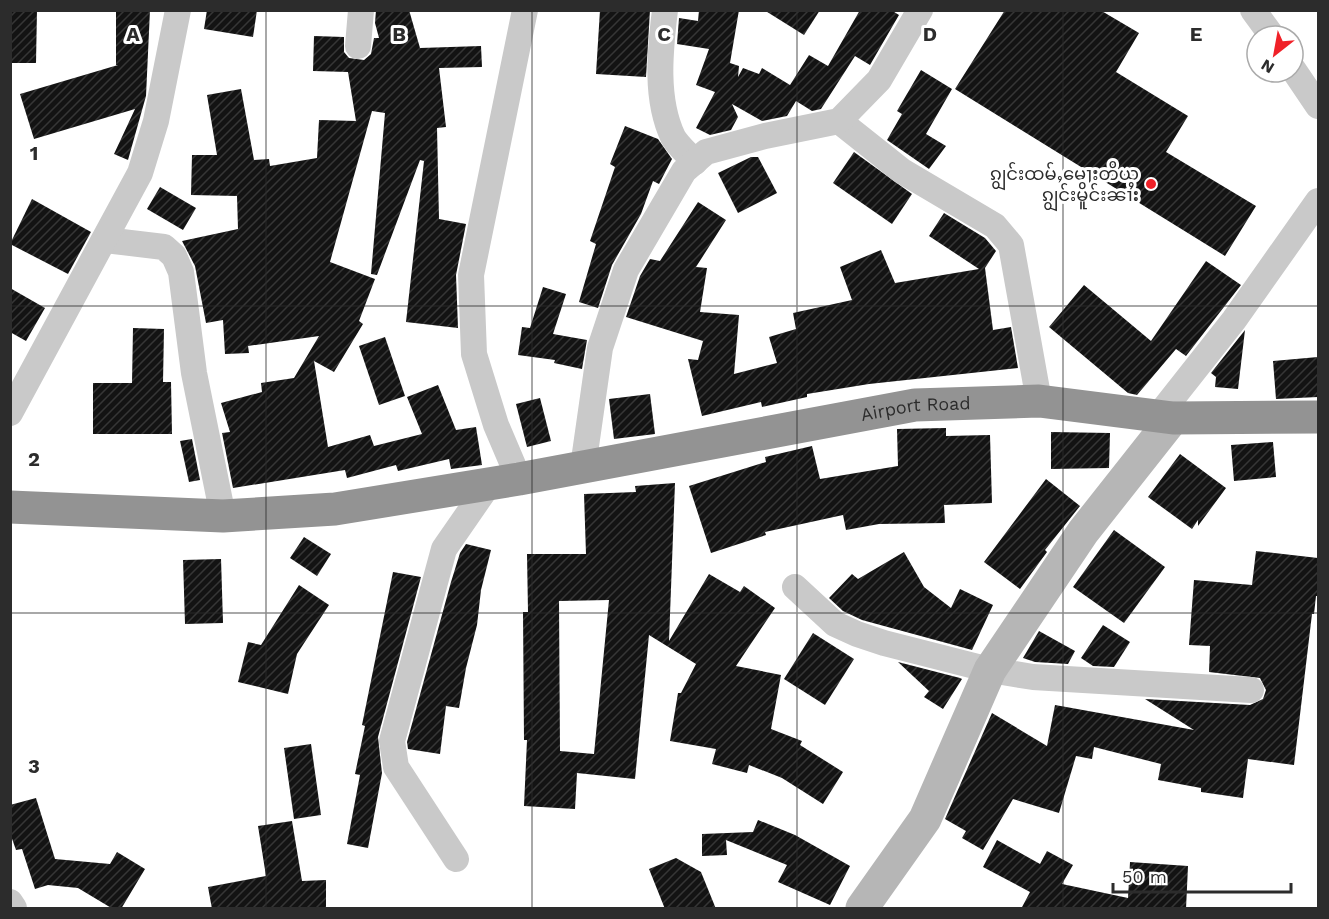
<svg xmlns="http://www.w3.org/2000/svg" width="1329" height="919" viewBox="0 0 1329 919" font-family="'Work Sans','Noto Sans Myanmar',sans-serif">
<style>
.building{fill:url(#building-hatch);fill-rule:evenodd}
.lines{fill:none;stroke-linecap:round;stroke-linejoin:round}
.street{stroke:#c9c9c9;stroke-width:26}
.secondary{stroke:#b6b6b6;stroke-width:33}
.highway{stroke:#939393;stroke-width:33}
.grid{fill:none;stroke:#2c2c2c;stroke-width:1.5;stroke-opacity:0.55}
.poi-dot{fill:#f02128;stroke:#fff;stroke-width:2}
.labels{text-anchor:middle;stroke-width:6;stroke-linejoin:round;paint-order:stroke}
.poi-label{font-size:18px;fill:#2c2c2c;stroke:#fff;text-anchor:end}
.street-label{font-size:18px;fill:#2c2c2c;stroke:#fff}
.grid-label{font-size:20px;text-anchor:middle;font-weight:bold;fill:#2c2c2c;stroke:#fff;stroke-width:6;stroke-linejoin:round;paint-order:stroke}
</style>
<defs>
<pattern id="building-hatch" width="6" height="6" patternUnits="userSpaceOnUse" patternTransform="scale(1.5)"><rect width="6" height="6" fill="#131313"/><path d="M-1 1l2-2M0 6l6-6M5 7l2-2" fill="none" stroke="#363636"/></pattern>
</defs>
<rect width="100%" height="100%" fill="#fff"/>
<g class="building">
<polygon points="10,10 37,10 36,63 10,63"/>
<polygon points="116,10 150,10 146,96 128,160 114,154 135,109 34,139 20,94 118,65 116,65"/>
<polygon points="207,10 257,10 253,37 204,29"/>
<polygon points="376,10 409,10 420,48 481,46 482,67 439,68 446,127 437,128 439,219 466,224 456,275 458,328 406,322 424,161 420,160 377,275 371,274 385,113 372,111 330,262 375,279 359,321 363,324 334,372 314,361 328,447 370,435 374,446 422,434 407,397 438,385 456,430 476,427 482,465 451,469 449,459 398,471 396,465 347,478 345,470 233,488 222,433 230,432 221,403 262,392 261,383 294,378 319,336 248,346 249,353 225,354 223,320 206,323 195,266 182,241 238,229 237,196 191,195 192,155 217,155 207,95 241,89 254,160 269,159 270,166 317,158 319,120 356,121 348,72 313,71 314,36 344,37 344,52 349,58 364,60 371,54 374,38 379,38 375,23"/>
<polygon points="600,10 650,10 646,77 596,74"/>
<polygon points="699,10 739,10 730,63 739,66 738,77 743,68 759,74 762,68 790,85 809,55 828,66 860,10 891,10 899,15 870,65 855,56 821,109 812,111 796,101 787,116 762,121 732,104 738,117 731,130 710,135 696,128 715,92 696,85 709,49 677,44 679,18 698,21"/>
<polygon points="764,10 820,10 804,35"/>
<polygon points="1005,10 1100,10 1139,33 1116,72 1188,116 1166,152 1256,206 1225,256 955,89"/>
<polygon points="921,70 952,89 926,134 946,146 929,169 887,140 902,114 897,111"/>
<polygon points="625,126 658,139 672,159 659,184 653,181 641,214 612,265 598,308 579,302 596,244 590,241 615,167 610,164"/>
<polygon points="854,152 912,194 892,224 833,183"/>
<polygon points="751,157 758,157 777,193 738,213 718,173"/>
<polygon points="160,187 196,208 183,230 147,209"/>
<polygon points="32,199 91,232 68,274 10,244"/>
<polygon points="698,202 726,220 696,267 707,268 700,312 739,315 734,374 777,363 769,337 796,329 793,313 852,300 840,267 881,250 895,283 979,269 929,236 944,213 985,238 996,251 985,268 993,330 1011,327 1018,368 869,384 807,394 807,397 762,407 761,402 702,416 688,359 698,360 703,341 626,317 640,276 650,259 660,261"/>
<polygon points="1206,261 1241,285 1186,356 1176,349 1137,395 1128,393 1049,327 1084,285 1151,341"/>
<polygon points="543,287 566,294 553,334 587,340 582,369 554,363 555,360 518,355 522,327 530,328"/>
<polygon points="10,288 45,308 26,341 10,332"/>
<polygon points="133,328 164,329 163,382 171,382 172,434 93,434 93,383 132,383"/>
<polygon points="1245,330 1238,389 1215,387 1216,377 1211,373"/>
<polygon points="385,337 405,396 379,405 359,346"/>
<polygon points="1318,357 1318,397 1276,399 1273,361"/>
<polygon points="650,394 655,434 614,439 609,399"/>
<polygon points="540,398 551,441 527,447 516,404"/>
<polygon points="946,428 946,436 990,435 992,503 944,505 945,523 879,524 846,530 843,515 765,532 766,535 711,553 689,486 766,462 765,457 812,446 820,479 898,466 897,429"/>
<polygon points="1051,432 1110,433 1109,468 1051,469"/>
<polygon points="192,439 200,480 189,482 180,441"/>
<polygon points="1273,442 1276,477 1234,481 1231,445"/>
<polygon points="1180,454 1226,488 1198,526 1198,520 1192,529 1148,497"/>
<polygon points="1046,479 1080,506 1045,550 1047,552 1020,589 984,562"/>
<path d="M 675,483 L 669,641 L 709,574 L 740,592 L 744,586 L 775,608 L 736,666 L 781,675 L 771,729 L 802,741 L 800,745 L 843,772 L 823,804 L 782,778 L 749,765 L 747,773 L 712,764 L 716,749 L 670,741 L 678,693 L 681,693 L 696,664 L 649,635 L 635,779 L 577,773 L 575,809 L 524,806 L 527,740 L 524,740 L 523,612 L 528,612 L 527,554 L 586,554 L 584,494 L 636,492 L 635,486 ZM 609,600 L 594,754 L 560,751 L 559,601 Z"/>
<polygon points="1114,530 1165,567 1124,623 1073,587"/>
<polygon points="304,537 331,554 317,576 290,558"/>
<polygon points="466,544 491,550 481,590 477,625 466,668 459,708 446,706 440,754 408,749 407,742 451,582 460,553"/>
<polygon points="1256,551 1318,558 1318,596 1316,596 1314,614 1312,614 1294,765 1248,759 1243,798 1201,792 1201,788 1158,780 1161,764 1094,747 1092,759 1076,756 1059,813 1013,799 983,850 962,838 966,831 945,819 992,713 1047,746 1055,705 1194,730 1145,699 1250,705 1263,699 1266,690 1260,678 1209,672 1210,646 1189,645 1194,580 1252,585"/>
<polygon points="904,552 924,587 951,608 960,589 993,605 972,650 862,620 843,611 829,598 852,574 858,579"/>
<polygon points="221,559 223,623 185,624 183,560"/>
<polygon points="393,572 421,577 378,737 382,773 368,848 347,844 360,775 355,774 365,726 362,725"/>
<polygon points="299,585 329,605 297,654 288,694 238,682 248,642 261,645"/>
<polygon points="1103,625 1130,642 1114,667 1093,666 1081,658"/>
<polygon points="1039,631 1075,651 1068,664 1035,662 1023,658"/>
<polygon points="813,633 854,659 825,705 784,679"/>
<polygon points="898,662 960,678 962,679 943,709 924,697 929,691"/>
<polygon points="311,744 321,815 294,819 284,748"/>
<polygon points="36,798 55,859 110,864 117,852 145,869 121,909 113,909 78,888 48,885 35,889 22,849 16,850 10,833 10,805"/>
<polygon points="758,820 795,835 850,866 830,905 778,882 787,865 726,840 727,855 702,856 702,834 753,832"/>
<polygon points="292,821 302,881 326,880 326,909 212,909 208,887 266,876 258,826"/>
<polygon points="997,840 1040,864 1047,851 1073,865 1062,884 1128,898 1130,862 1188,866 1186,909 1021,909 1030,892 983,867"/>
<polygon points="676,858 701,872 716,909 665,909 649,869"/>
</g>
<g class="lines">
<g class="street">
<path d="M 665,10 C 660,51 655,99 673,137 C 678,146 688,154 695,162"/>
<polyline points="1253,10 1272,36"/>
<polyline points="358,46 361,10"/>
<polyline points="1293,69 1318,106"/>
<polyline points="839,121 902,171 995,226 1011,245 1039,401"/>
<polyline points="105,240 164,247 174,256 181,272 194,373 223,516"/>
<polyline points="10,413 140,173 156,121 178,10"/>
<polyline points="1159,415 1234,320 1318,201"/>
<polyline points="583,467 600,348 626,270 684,171 706,152 765,136 839,121 879,80 920,10"/>
<polyline points="519,479 496,425 474,354 471,275 525,10"/>
<polyline points="795,587 835,624 857,634 884,643 990,670 1033,677 1251,690"/>
<polyline points="456,859 396,767 392,741 444,549 489,484"/>
<polyline points="10,902 14,908"/>
</g>
<polyline class="secondary" points="862,908 925,819 990,670 1083,532 1173,418"/>
<path class="highway" id="s1" d="M 10,507 L 223,516 L 335,509 L 519,479 L 915,405 L 1039,401 L 1173,418 L 1318,417"/>
</g>
<path class="grid" d="M 266,10 L 266,908M 532,10 L 532,908M 797,10 L 797,908M 1063,10 L 1063,908M 10,306 L 1318,306M 10,613 L 1318,613"/>
<circle class="poi-dot" cx="1151" cy="184" r="6"/>
<g class="labels">
<g class="poi-label">
<text x="1139" y="180">ၵျွင်းထမ်ႇမေႃးတိယ<tspan x="1139" dy="21">ၵျွင်းမိူင်းၼၢႆး</tspan></text>
</g>
<g class="street-label">
<text dy="6" stroke="none"><textPath href="#s1" startOffset="915">Airport Road</textPath></text>
</g>
</g>
<g class="grid-label">
<text x="133" y="41">A</text>
<text x="399" y="41">B</text>
<text x="664" y="41">C</text>
<text x="930" y="41">D</text>
<text x="1196" y="41">E</text>
<text x="34" y="160">1</text>
<text x="34" y="466">2</text>
<text x="34" y="773">3</text>
</g>
<rect width="1329" height="919" fill="none" stroke="#2c2c2c" stroke-width="24"/>
<g transform="translate(1275 54) rotate(211)"><circle r="28" fill="#ffffff" stroke="#ababab" stroke-width="1.5"/>
<path d="M0-4.5L10 22L0 15L-10 22Z" fill="#f02128"/>
<text y="-9" font-size="16" font-weight="bold" text-anchor="middle" fill="#2c2c2c">N</text>
</g>
<path d="M1113 883v9h178v-9" fill="none" stroke="#2c2c2c" stroke-width="3"/>
<text x="1122" y="883" font-size="18" fill="#2c2c2c" stroke="#ffffff" stroke-width="4.5" paint-order="stroke">50 m</text>
</svg>
